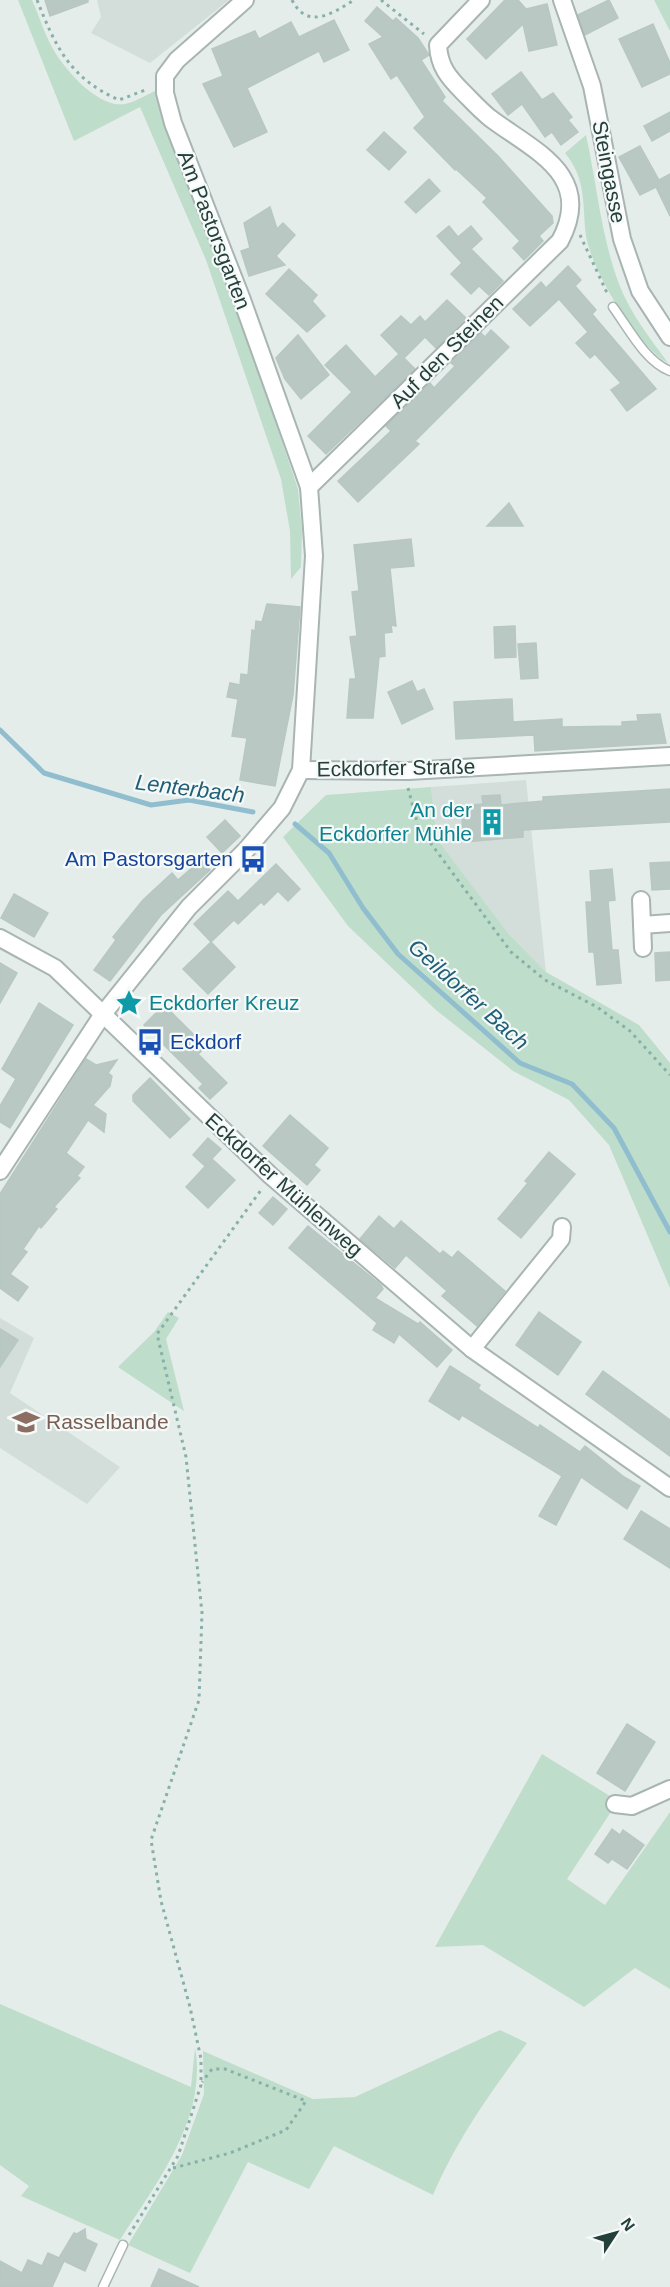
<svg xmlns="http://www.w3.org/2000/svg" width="670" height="2287" viewBox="0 0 670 2287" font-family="Helvetica,sans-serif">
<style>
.built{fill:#d3ddda}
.green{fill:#bfddcb}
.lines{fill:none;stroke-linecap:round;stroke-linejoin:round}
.stream{stroke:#90becf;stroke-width:5}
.building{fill:#bac8c4;stroke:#b7c7c2;stroke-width:1.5}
.lane-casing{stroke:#a8b5b3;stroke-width:11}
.street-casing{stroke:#a8b5b3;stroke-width:20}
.path{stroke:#87b0a8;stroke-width:3;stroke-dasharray:3 4.5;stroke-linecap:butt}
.lane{stroke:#fff;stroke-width:8}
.street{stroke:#fff;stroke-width:16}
.labels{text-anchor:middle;stroke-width:4.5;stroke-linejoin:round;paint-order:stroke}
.street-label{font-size:21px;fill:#253f3b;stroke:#f5faf8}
.culture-label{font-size:21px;fill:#0d838f;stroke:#f5faf8;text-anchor:end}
.transit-label{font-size:21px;fill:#164399;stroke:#f5faf8;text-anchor:end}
.education-label{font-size:21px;fill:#785e54;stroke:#f5faf8;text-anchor:start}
.water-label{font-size:22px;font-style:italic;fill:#215f78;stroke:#f5faf8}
</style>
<rect width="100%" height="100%" fill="#e5edeb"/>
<g class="built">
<polygon points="97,0 229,0 150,63 91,33 101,17"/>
<polygon points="526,780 546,972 508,933 437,839 431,787"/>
<polygon points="0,1318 34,1338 10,1393 120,1467 87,1504 0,1448"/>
</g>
<g class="green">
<path d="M 18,0 L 32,0 C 39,15 44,33 52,47 C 63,68 98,109 125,104 C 135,102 146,95 155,91 L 220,257 L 298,489 L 302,531 L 301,567 L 291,579 L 290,531 L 281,479 L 206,260 L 140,107 L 74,141 Z"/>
<polygon points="654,0 670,0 670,31"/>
<path d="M 586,135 C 597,185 601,236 619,284 C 630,313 650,338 668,363 C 637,346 592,271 586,236 C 582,204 587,180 565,153 Z"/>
<polygon points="431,787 437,839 508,933 546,972 639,1025 670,1063 670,1288 609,1145 569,1100 513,1071 436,1010 348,926 283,837 326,795"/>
<polygon points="168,1312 179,1318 166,1339 184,1411 118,1367 154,1332"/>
<polygon points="542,1754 618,1801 567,1879 605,1905 670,1812 670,1989 635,1968 584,2007 483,1945 435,1947"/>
<path d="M 0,2004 L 191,2087 L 195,2048 C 208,2118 155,2185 120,2240 L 21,2196 L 29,2186 L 0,2165 Z"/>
<path d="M 500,2030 L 527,2043 C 489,2095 459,2136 433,2195 L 334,2146 L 309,2189 L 248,2162 L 190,2273 L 128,2245 L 182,2155 L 204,2094 L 203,2051 L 313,2099 L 355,2097 Z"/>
</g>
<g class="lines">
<g class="stream">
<polyline points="0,730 44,773 151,805 189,800 253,812"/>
<polyline points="295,824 329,853 363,908 398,954 520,1063 572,1084 614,1128 670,1232"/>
</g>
</g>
<g class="building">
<polygon points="45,0 88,0 88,2 50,16"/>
<polygon points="505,0 518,0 526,9 547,4 557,45 529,51 523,24 486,59 467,39"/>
<polygon points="609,0 618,18 585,35 578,15"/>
<polygon points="377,7 393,21 396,18 418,38 429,55 421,60 445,97 442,101 498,156 552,216 553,223 539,236 543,241 524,260 513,248 520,241 483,202 487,198 456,169 455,170 414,128 425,117 397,75 391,79 369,44 383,37 365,21"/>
<polygon points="334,20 349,50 324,62 319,51 247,88 267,132 234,147 203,84 223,76 212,49 255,31 259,39 291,22 299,37"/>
<polygon points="653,24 670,63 670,74 642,87 619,39"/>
<polygon points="521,72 542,100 553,93 572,117 568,120 578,132 561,145 552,132 545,137 522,104 508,115 492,94"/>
<polygon points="670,112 670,131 652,141 644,126"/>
<polygon points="384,132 406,152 389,170 367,150"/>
<polygon points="640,146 659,180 670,174 670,216 656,187 640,195 619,157"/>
<polygon points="429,179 440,191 416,213 405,202"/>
<polygon points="270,207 277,229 283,223 295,235 276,256 285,265 249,276 241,251 250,248 244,223"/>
<polygon points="449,226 458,237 471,226 482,239 471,249 503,281 489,295 479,286 471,294 451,274 462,263 437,236"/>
<polygon points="568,266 581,280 575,286 596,310 592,314 656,389 627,411 611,390 621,383 595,354 590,358 576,343 588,332 559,299 530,326 513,309 541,282 546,288"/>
<polygon points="289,269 317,295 312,301 325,316 307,332 266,294"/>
<polygon points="447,300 466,318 436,348 425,337 404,358 415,369 326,454 308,436 352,392 325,365 346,345 375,377 399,354 381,335 401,316 411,325 420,316 425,322"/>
<polygon points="491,330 509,347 415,441 419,444 358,502 338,481 391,431 386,426 430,383 434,388 455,366 451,363 481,333 485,337"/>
<polygon points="298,335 329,375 301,399 285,379 276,358"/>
<polygon points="509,503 523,526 487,526"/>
<polygon points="411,539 414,566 390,568 396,626 391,625 392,632 384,633 385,656 379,657 373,718 347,718 350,679 356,679 350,637 357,636 352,592 359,591 354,545"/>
<polygon points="267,604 300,607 293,695 275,786 240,780 247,738 232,736 238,699 227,697 230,683 240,685 241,674 248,675 252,630 255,631 256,621 262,622"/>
<polygon points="515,626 516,657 495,658 494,627"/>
<polygon points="536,643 538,678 521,679 518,644"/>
<polygon points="412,681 417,692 424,689 433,709 402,724 388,692"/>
<polygon points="512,699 513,722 562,719 562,727 622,726 622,722 638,721 637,715 660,714 666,743 535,751 534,735 456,739 454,702"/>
<polygon points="670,789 670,822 523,830 523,837 464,842 461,806 483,804 482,796 500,795 501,805 543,801 543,797"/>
<polygon points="225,820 240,836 222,853 207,837"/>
<polygon points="201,860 210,870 161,915 110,981 94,970 116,940 113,937 143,900 172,873 178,880"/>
<polygon points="670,862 670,889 652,890 650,863"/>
<polygon points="276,864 300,889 288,901 278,891 264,905 261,902 238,924 234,920 211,942 194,924 228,891 238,901"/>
<polygon points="612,869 615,900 608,901 612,950 618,950 621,983 597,985 594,952 589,952 586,902 592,902 590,871"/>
<polygon points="14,894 48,913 34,937 1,918"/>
<polygon points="211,942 235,967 208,994 183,969"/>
<polygon points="670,952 670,980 656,981 655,953"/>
<polygon points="0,963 17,973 0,1003"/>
<polygon points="39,1003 73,1025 10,1128 0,1122 0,1106 16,1079 2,1069"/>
<polygon points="164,1005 206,1047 198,1054 227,1083 210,1099 199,1088 203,1084 144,1025"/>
<polygon points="86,1059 96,1065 117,1060 108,1073 112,1076 110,1086 93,1105 106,1114 104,1132 88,1120 66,1153 84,1167 77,1176 80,1178 54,1207 57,1209 41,1228 39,1226 23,1249 27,1252 10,1274 28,1287 18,1301 0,1288 0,1194"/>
<polygon points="150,1078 190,1119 170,1138 133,1101 133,1095"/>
<polygon points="290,1115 328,1148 314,1165 320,1170 307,1185 263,1146"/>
<polygon points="208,1138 221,1149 205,1166 193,1155"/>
<polygon points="549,1152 575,1174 521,1238 498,1219 528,1183 525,1181"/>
<polygon points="212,1159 235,1180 208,1208 186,1187"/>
<polygon points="273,1197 287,1209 273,1225 259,1213"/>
<polygon points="379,1216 394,1229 401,1221 440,1254 443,1251 452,1258 458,1251 505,1291 477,1326 442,1296 447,1291 406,1255 395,1268 360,1239"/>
<polygon points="308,1226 381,1285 383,1289 375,1298 418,1324 420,1322 452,1350 437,1367 399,1334 394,1343 373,1330 377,1323 289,1248"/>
<polygon points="539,1312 581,1342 558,1375 516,1345"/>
<polygon points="0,1329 18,1340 0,1367"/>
<polygon points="450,1366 480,1385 478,1389 538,1428 540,1425 580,1452 585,1446 624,1477 640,1486 627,1509 581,1477 556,1525 539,1516 562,1476 462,1415 459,1420 429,1401"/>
<polygon points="603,1371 670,1420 670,1456 586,1394"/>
<polygon points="641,1511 670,1529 670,1568 624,1539"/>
<polygon points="627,1724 655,1742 625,1791 597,1773"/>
<polygon points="612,1829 620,1835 623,1830 644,1845 627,1869 612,1859 608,1863 595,1854"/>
<polygon points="85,2229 86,2239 97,2244 85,2271 64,2261 52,2287 0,2287 0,2261 22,2273 28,2260 42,2266 48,2253 59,2258 74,2233 77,2234"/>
<polygon points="159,2269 199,2287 151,2287"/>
</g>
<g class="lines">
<defs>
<g id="lane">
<path d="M 613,307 C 629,329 645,361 670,371"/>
<polyline points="103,2287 123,2245"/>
</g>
<g id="street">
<polyline points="245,0 177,60 165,76 165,93 173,123 242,300 309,487"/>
<polyline points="562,0 592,86 622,239 640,291 670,337"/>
<polyline points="301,770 408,771 670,756"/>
<polyline points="641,900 643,948"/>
<polyline points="642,925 670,923"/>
<polyline points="0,938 55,968 271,1176 472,1349 670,1488"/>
<path d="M 0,1171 L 103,1014 L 189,907 L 246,850 L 282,808 L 301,770 L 314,556 L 309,487 L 560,241 C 595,175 534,151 490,118 C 480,110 472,101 463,92 C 448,77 439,66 438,45 L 481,0"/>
<polyline points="472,1349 561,1239 562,1227"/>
<polyline points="615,1804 632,1806 670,1789"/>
</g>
</defs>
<use href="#lane" class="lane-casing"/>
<use href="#street" class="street-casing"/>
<g class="path">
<path d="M 37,0 C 56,48 70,78 119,100 L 148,89"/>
<path d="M 292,0 C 307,30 332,14 354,0"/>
<polyline points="381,0 424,34"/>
<polyline points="580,235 608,295"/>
<polyline points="408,788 418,826 511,952 545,980 597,1007 630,1031 670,1075"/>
<polyline points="173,2168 230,2153 286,2130 306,2101 225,2069 212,2069 202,2082"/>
<polyline points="129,2235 178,2156 201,2085 201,2059 190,2007 161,1901 151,1840 199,1700 202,1613 186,1457 157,1334 261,1190"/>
</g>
<use href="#lane" class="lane"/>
<use href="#street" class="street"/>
</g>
<defs>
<symbol id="building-bare" viewBox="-9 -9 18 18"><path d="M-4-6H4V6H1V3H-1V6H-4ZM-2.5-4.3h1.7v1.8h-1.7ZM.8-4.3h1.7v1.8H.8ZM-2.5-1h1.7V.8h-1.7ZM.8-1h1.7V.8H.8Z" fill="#0f9aa8" stroke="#f5faf8" stroke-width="2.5" paint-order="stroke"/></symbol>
<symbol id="bus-bare" viewBox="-9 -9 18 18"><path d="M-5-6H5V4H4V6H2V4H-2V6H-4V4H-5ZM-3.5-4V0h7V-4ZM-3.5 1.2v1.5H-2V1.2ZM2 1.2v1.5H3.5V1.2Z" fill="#1a4fb4" stroke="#f5faf8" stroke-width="2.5" paint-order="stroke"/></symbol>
<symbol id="sight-bare" viewBox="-9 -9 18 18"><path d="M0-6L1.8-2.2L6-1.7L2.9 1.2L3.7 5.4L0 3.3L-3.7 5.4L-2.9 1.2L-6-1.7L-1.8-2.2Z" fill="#0f9aa8" stroke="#f5faf8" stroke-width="2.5" paint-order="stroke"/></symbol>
<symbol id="school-bare" viewBox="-9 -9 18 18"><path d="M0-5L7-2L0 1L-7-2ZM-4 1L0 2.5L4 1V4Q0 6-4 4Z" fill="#8d6e63" stroke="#f5faf8" stroke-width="2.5" paint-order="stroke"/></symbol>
</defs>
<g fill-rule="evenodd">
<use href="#building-bare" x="473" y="803" width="38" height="38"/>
<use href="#bus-bare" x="234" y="840" width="38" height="38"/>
<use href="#sight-bare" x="110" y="984" width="38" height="38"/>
<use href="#bus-bare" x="131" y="1023" width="38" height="38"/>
<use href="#school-bare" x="7" y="1403" width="38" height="38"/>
</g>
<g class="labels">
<g class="street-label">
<text transform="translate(609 172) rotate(79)" y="7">Steingasse</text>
<text transform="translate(214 230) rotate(69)" y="7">Am Pastorsgarten</text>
<text transform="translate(447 352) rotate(-45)" y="7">Auf den Steinen</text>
<text transform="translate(396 768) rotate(-1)" y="7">Eckdorfer Straße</text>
<text transform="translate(284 1185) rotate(42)" y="7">Eckdorfer Mühlenweg</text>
</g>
<g class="culture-label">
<text x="472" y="817">An der<tspan x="472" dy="24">Eckdorfer Mühle</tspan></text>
<text x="149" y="1010" text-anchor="start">Eckdorfer Kreuz</text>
</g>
<g class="transit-label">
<text x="233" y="866">Am Pastorsgarten</text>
<text x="170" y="1049" text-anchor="start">Eckdorf</text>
</g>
<g class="education-label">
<text x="46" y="1429">Rasselbande</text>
</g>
<g class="water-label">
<text transform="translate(190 788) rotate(7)" y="8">Lenterbach</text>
<text transform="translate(469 994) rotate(42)" y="8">Geildorfer Bach</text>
</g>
</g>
<g transform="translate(616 2233) rotate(54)" stroke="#f5faf8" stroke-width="4.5" paint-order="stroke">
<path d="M0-4.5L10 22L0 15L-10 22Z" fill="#253f3b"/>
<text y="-9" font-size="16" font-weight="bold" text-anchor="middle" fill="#253f3b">N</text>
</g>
</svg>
